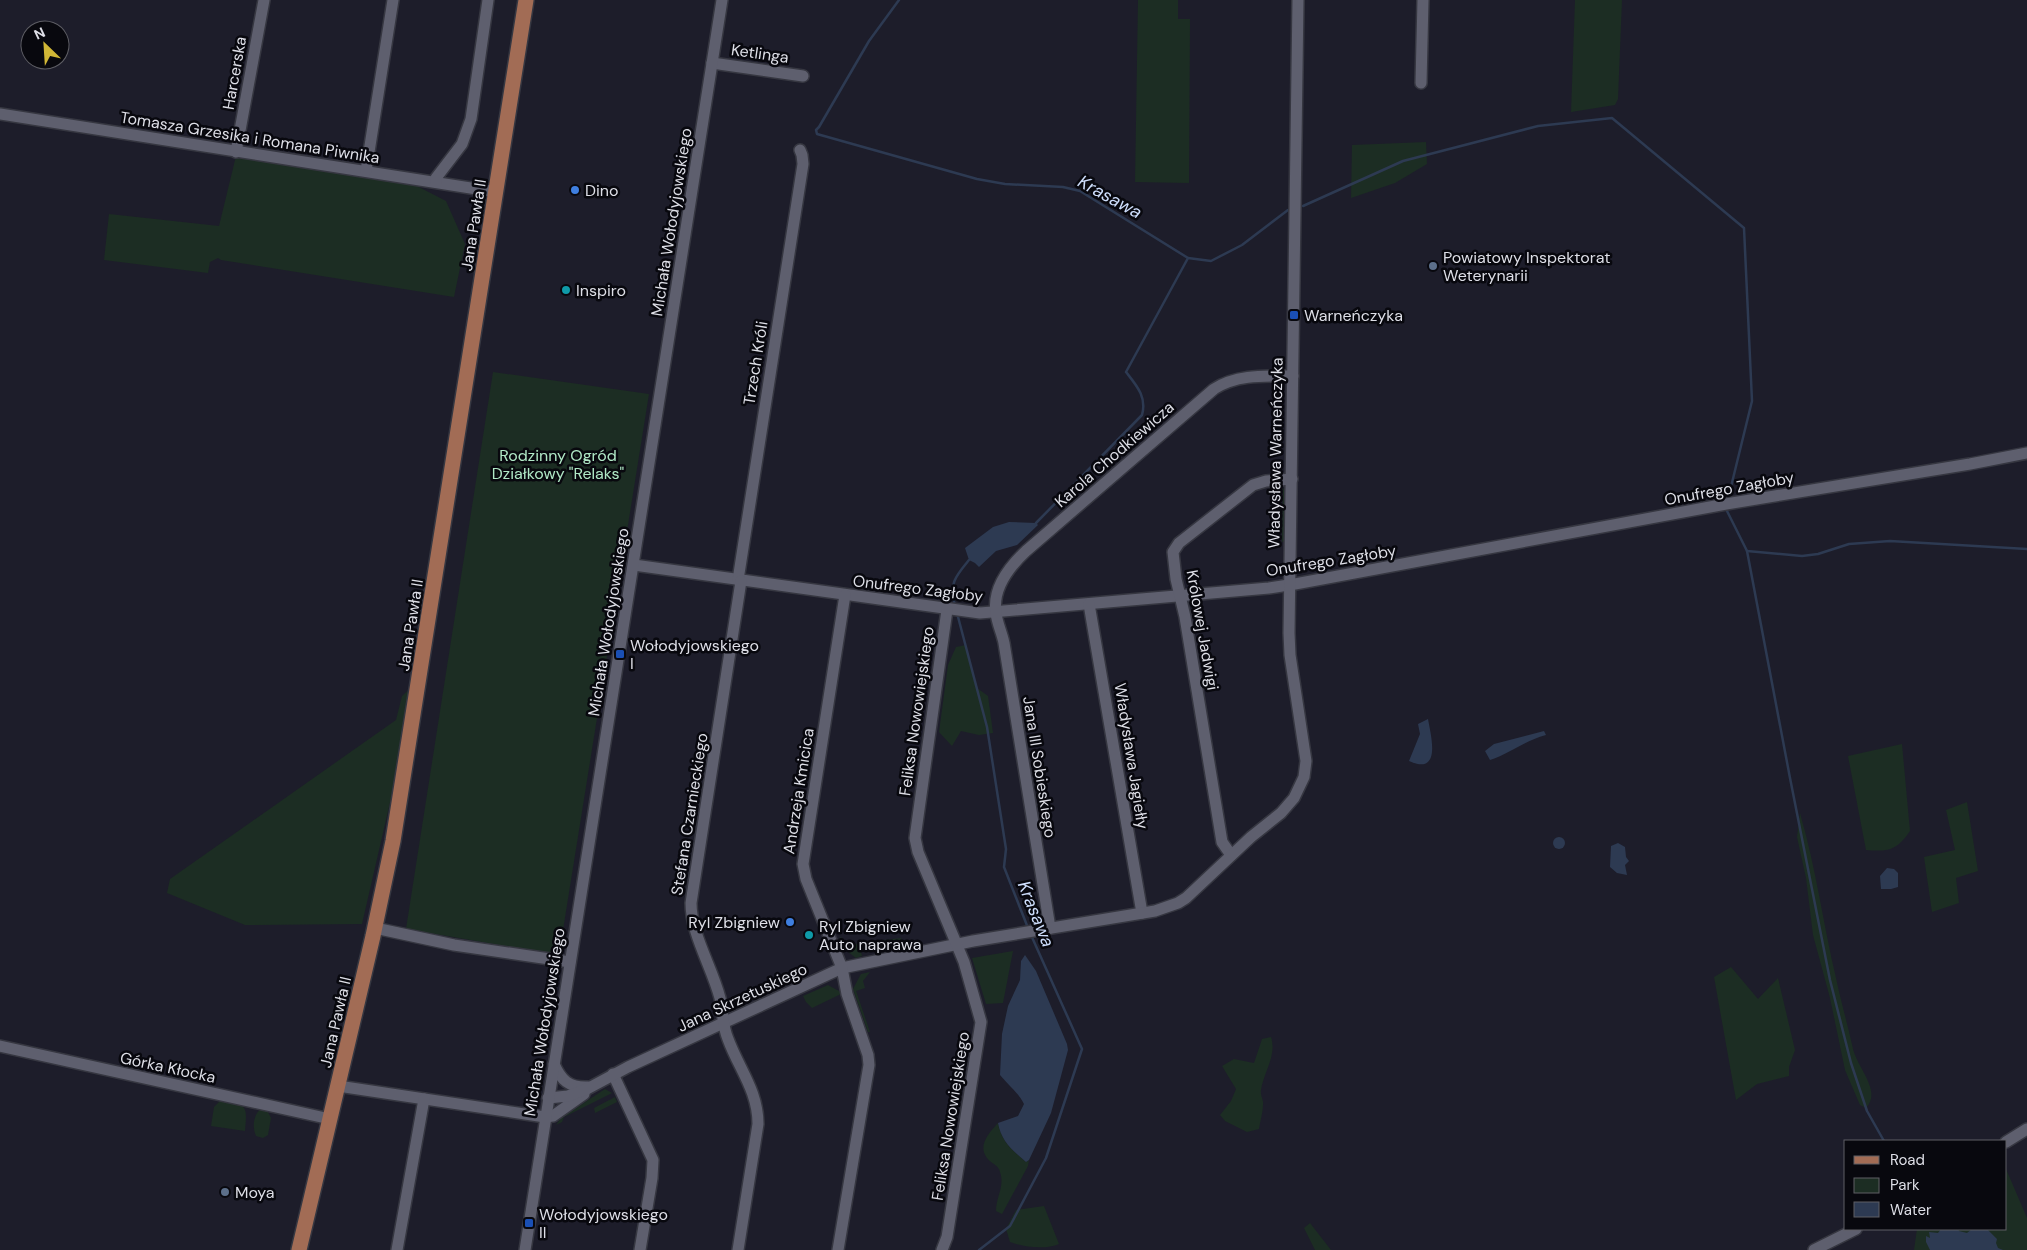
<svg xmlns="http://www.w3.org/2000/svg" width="2027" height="1250" viewBox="0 0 2027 1250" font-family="'DM Sans',sans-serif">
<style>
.green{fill:#1c2d23}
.water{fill:#2d3a52}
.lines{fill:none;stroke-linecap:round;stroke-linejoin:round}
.stream{stroke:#2d3a52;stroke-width:2.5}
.minor-casing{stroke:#363741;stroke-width:14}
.major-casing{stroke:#363741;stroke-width:18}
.minor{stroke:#5e5f6e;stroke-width:11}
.major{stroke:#a26c55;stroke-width:15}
.shop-dot{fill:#3f7fe0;stroke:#08080e;stroke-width:2}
.service-dot{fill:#5c6f8a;stroke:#08080e;stroke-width:2}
.culture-dot{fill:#0f9aa8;stroke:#08080e;stroke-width:2}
.transit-dot{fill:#1a4fb4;stroke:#08080e;stroke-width:2}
.labels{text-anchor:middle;stroke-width:5;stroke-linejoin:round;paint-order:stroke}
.street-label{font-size:16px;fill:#dedfe7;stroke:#08080e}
.poi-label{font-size:16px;fill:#dedfe7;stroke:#08080e;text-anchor:start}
.park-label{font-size:16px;fill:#b0e8c6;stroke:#08080e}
.water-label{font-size:18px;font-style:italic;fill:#cdddfb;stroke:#08080e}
</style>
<rect width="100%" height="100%" fill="#1d1d2a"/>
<g class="green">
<polygon points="1138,0 1178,0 1178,19 1190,19 1189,183 1135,182"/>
<polygon points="1575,0 1622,0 1618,99 1615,105 1571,112"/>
<polygon points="1426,142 1427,164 1395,183 1351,198 1352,145"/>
<polygon points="236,156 413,184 446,201 465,244 454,297 221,260 218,258 210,262 208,273 104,260 109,214 219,226"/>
<polygon points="493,372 649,394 559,955 406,929"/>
<polygon points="1283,488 1286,493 1286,541 1282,542"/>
<polygon points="966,645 977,688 988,696 993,733 979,735 961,731 952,746 939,732 948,665 956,647"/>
<polygon points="413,686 406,733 362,924 245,925 167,893 170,879 396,720 402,696"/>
<path d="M 1902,744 L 1910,831 C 1897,850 1889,852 1866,850 L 1848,756 Z"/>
<polygon points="1967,802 1978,871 1956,878 1959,903 1932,912 1924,857 1955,850 1946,810"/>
<path d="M 1800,813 C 1816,868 1823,923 1836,978 C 1841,1002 1848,1026 1853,1049 C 1858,1069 1882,1091 1866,1108 L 1860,1105 L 1845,1070 L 1830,998 L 1813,935 L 1806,878 L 1797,837 Z"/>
<polygon points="841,937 845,945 859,944 862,956 856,958 843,948 839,938"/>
<polygon points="901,938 903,947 878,953 876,941"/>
<polygon points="1013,951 1003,1003 986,1004 972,958"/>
<polygon points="1731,967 1758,999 1778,978 1795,1050 1789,1067 1789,1076 1757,1084 1736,1100 1714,977"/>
<polygon points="870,972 863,981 865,988 856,991 870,1032 868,1032 853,989 861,974"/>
<polygon points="828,985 839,991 841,994 812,1008 806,1002 803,996"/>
<path d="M 1271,1037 C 1277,1056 1264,1071 1261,1090 C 1260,1096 1264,1100 1263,1105 C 1263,1113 1260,1121 1259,1129 L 1247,1132 L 1225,1121 L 1220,1115 L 1231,1101 L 1236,1089 L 1222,1066 L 1234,1059 L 1254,1063 L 1262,1039 Z"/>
<polygon points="605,1089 612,1093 564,1117 562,1122 556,1125 561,1118"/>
<polygon points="615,1097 617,1102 595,1113 594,1108"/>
<path d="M 221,1100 C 246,1105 248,1104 245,1131 L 211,1126 L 214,1107 Z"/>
<path d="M 262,1108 L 267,1110 L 271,1118 L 268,1135 L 263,1138 L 256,1136 C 252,1127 253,1114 262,1108 Z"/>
<path d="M 998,1123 C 1001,1141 1013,1151 1026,1162 L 1029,1160 L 1028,1166 L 1002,1214 L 996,1211 C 996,1197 1005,1186 1000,1172 C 998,1164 991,1164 987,1158 C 977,1145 990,1132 998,1123 Z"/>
<polygon points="2006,1169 2027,1218 2027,1250 1914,1250 1917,1229 2006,1229"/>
<path d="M 1044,1206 L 1059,1244 C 1046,1250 1023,1247 1010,1242 L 1006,1229 L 1016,1210 Z"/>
<polygon points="1310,1223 1331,1250 1315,1250 1304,1228"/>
</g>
<g class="water">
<polygon points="1009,522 1036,523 1038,525 1017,545 996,551 979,567 975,563 969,560 965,548 993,527"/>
<path d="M 1428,719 C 1431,736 1442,776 1409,761 L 1420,734 L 1418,724 Z"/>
<path d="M 1544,731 L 1546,735 C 1524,741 1511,753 1490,760 L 1485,751 L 1494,744 Z"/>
<circle cx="1559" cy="843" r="6"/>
<polygon points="1618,843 1625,847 1626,857 1629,861 1625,865 1627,875 1617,873 1610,867 1611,846"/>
<polygon points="1887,868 1894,869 1898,873 1898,887 1891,889 1881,889 1880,876"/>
<path d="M 1025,955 L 1036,971 L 1067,1044 L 1068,1050 L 1051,1113 L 1029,1160 L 1026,1162 C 1013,1151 1001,1141 998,1123 L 1018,1116 L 1024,1104 C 1018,1092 1008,1085 1000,1075 L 1002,1034 L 1008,1006 L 1020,980 L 1021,961 Z"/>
<polygon points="1941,1229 1958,1229 1959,1231 1967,1233 1972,1229 1987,1229 1997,1239 1996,1243 1998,1248 2003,1250 1930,1250 1926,1242 1926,1236 1930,1238 1929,1232 1938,1233"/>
</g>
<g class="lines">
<g class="stream">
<path d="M 899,0 L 869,41 L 819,127 L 816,130 L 817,134 L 977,179 L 1005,184 L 1063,187 L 1080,191 L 1188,258 L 1126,372 C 1137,386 1147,397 1142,415 L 1036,523"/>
<polyline points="1303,206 1403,161 1538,126 1612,118 1744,228 1752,401 1728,499"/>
<polyline points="1188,258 1211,261 1242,245 1288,210"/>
<polyline points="1727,511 1747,551 1802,556 1818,554 1849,544 1890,541 2027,549"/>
<polyline points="1747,551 1790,778 1830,980 1851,1063 1867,1111 1884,1141"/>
<path d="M 955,606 C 949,583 955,577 969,560"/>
<polyline points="957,613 987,727 1006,849 1004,867 1028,928"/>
<polyline points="979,1250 1010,1226 1046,1158 1082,1049 1031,935"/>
</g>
<defs>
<g id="minor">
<polyline points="712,63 803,76"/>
<polyline points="1421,83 1423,0"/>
<polyline points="0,114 496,192"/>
<polyline points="236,152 264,0"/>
<polyline points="366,171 393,0"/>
<polyline points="436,182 436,178 462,144 471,119 488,0"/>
<polyline points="634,565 980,613 1269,588 1295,584 1726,504 1970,464 2027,453"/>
<polyline points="738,580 803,164 802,155 800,150"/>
<polyline points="1089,604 1142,913"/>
<polyline points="1231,855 1222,842 1185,617 1176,579 1173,552 1179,543 1253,485 1266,481 1292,479"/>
<polyline points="375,928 454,945 570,962"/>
<path d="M 1050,928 L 1004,643 C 1002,633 997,623 996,613 C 992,588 1009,567 1026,551 L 1214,389 C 1237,374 1266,376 1293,376"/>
<polyline points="0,1046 330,1119"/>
<path d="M 554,1064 C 561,1080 569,1088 588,1087"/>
<polyline points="613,1074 653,1160 652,1178 640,1250"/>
<polyline points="338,1086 545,1117 553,1116 584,1094"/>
<polyline points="548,1098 568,1096 587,1089 628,1067 842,968 973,941 1155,911 1178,903 1186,898 1251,837 1281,813 1294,798 1304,777 1306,761 1290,655 1289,633 1298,0"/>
<polyline points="2006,1142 2027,1129"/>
<polyline points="397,1250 424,1099"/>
<polyline points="525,1250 722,0"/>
<path d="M 738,1250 L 758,1124 C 758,1091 739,1069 728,1039 C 722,1025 723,1011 720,998 C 712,967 691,934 691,903 L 741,581"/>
<polyline points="838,1250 869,1065 868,1055 847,994 842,968 806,879 803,864 845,595"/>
<polyline points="942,1250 947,1237 981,1022 964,962 918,852 915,838 947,610"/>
<polyline points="1814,1250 1856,1229"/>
</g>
<polyline id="major" points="299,1250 373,936 393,841 526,0"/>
</defs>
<use href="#minor" class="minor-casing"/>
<use href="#major" class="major-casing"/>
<use href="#minor" class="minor"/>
<use href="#major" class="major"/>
</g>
<g class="shop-dot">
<circle cx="575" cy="190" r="5"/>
<circle cx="790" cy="922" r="5"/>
</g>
<g class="service-dot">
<circle cx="1433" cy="266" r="5"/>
<circle cx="225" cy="1192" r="5"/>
</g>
<g class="culture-dot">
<circle cx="566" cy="290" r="5"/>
<circle cx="809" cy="935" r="5"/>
</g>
<g class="transit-dot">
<rect x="1289" y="310" width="10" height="10" rx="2.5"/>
<rect x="615" y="649" width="10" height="10" rx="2.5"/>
<rect x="524" y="1218" width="10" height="10" rx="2.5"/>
</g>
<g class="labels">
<g class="street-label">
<text transform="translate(760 53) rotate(8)" y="6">Ketlinga</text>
<text transform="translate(234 73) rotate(-80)" y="6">Harcerska</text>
<text transform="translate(250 137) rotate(9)" y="6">Tomasza Grzesika i Romana Piwnika</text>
<text transform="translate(671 222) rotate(-81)" y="6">Michała Wołodyjowskiego</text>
<text transform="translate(473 225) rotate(-81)" y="6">Jana Pawła II</text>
<text transform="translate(755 363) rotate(-81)" y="6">Trzech Króli</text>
<text transform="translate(1275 453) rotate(-89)" y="6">Władysława Warneńczyka</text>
<text transform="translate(1114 454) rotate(-41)" y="6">Karola Chodkiewicza</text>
<text transform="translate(1729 488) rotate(-10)" y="6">Onufrego Zagłoby</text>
<text transform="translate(1331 560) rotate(-9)" y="6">Onufrego Zagłoby</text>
<text transform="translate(918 588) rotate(7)" y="6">Onufrego Zagłoby</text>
<text transform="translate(608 622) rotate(-81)" y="6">Michała Wołodyjowskiego</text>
<text transform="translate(410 625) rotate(-81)" y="6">Jana Pawła II</text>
<text transform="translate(1203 630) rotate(80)" y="6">Królowej Jadwigi</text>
<text transform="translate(916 711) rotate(-82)" y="6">Feliksa Nowowiejskiego</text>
<text transform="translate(1132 756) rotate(81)" y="6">Władysława Jagiełły</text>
<text transform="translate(1040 767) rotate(81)" y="6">Jana III Sobieskiego</text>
<text transform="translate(798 791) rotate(-81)" y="6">Andrzeja Kmicica</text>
<text transform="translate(689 814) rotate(-81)" y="6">Stefana Czarnieckiego</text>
<text transform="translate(742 997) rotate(-25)" y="6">Jana Skrzetuskiego</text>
<text transform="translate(335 1022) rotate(-77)" y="6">Jana Pawła II</text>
<text transform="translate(544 1022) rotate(-81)" y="6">Michała Wołodyjowskiego</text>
<text transform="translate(168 1067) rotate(12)" y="6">Górka Kłocka</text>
<text transform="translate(950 1116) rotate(-81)" y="6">Feliksa Nowowiejskiego</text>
</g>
<g class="poi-label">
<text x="585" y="196">Dino</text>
<text x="1443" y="263">Powiatowy Inspektorat<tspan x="1443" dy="18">Weterynarii</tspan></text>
<text x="576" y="296">Inspiro</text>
<text x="1304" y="321">Warneńczyka</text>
<text x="630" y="651">Wołodyjowskiego<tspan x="630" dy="18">I</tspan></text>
<text x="780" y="928" text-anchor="end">Ryl Zbigniew</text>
<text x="819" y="932">Ryl Zbigniew<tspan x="819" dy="18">Auto naprawa</tspan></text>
<text x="235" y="1198">Moya</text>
<text x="539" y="1220">Wołodyjowskiego<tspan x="539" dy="18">II</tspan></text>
</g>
<g class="park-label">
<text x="558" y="461">Rodzinny Ogród<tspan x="558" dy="18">Działkowy "Relaks"</tspan></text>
</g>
<g class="water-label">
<text transform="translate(1110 197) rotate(29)" y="6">Krasawa</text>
<text transform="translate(1036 914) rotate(68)" y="6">Krasawa</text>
</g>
</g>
<rect x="1844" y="1140" width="162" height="90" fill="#08080e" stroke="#5e5e65"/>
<rect x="1854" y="1156" width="25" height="8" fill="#a26c55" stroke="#5e5e65"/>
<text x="1890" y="1165" font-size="15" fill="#dedfe7">Road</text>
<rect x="1854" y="1178" width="25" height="15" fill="#1c2d23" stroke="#5e5e65"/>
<text x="1890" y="1190" font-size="15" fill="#dedfe7">Park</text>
<rect x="1854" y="1202" width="25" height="15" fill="#2d3a52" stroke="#5e5e65"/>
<text x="1890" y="1215" font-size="15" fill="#dedfe7">Water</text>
<g transform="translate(45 45) rotate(335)"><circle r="24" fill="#08080e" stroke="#5e5e65"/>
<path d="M0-4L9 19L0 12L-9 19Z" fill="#d1b736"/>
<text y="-8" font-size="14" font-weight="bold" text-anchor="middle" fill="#dedfe7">N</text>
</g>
</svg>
